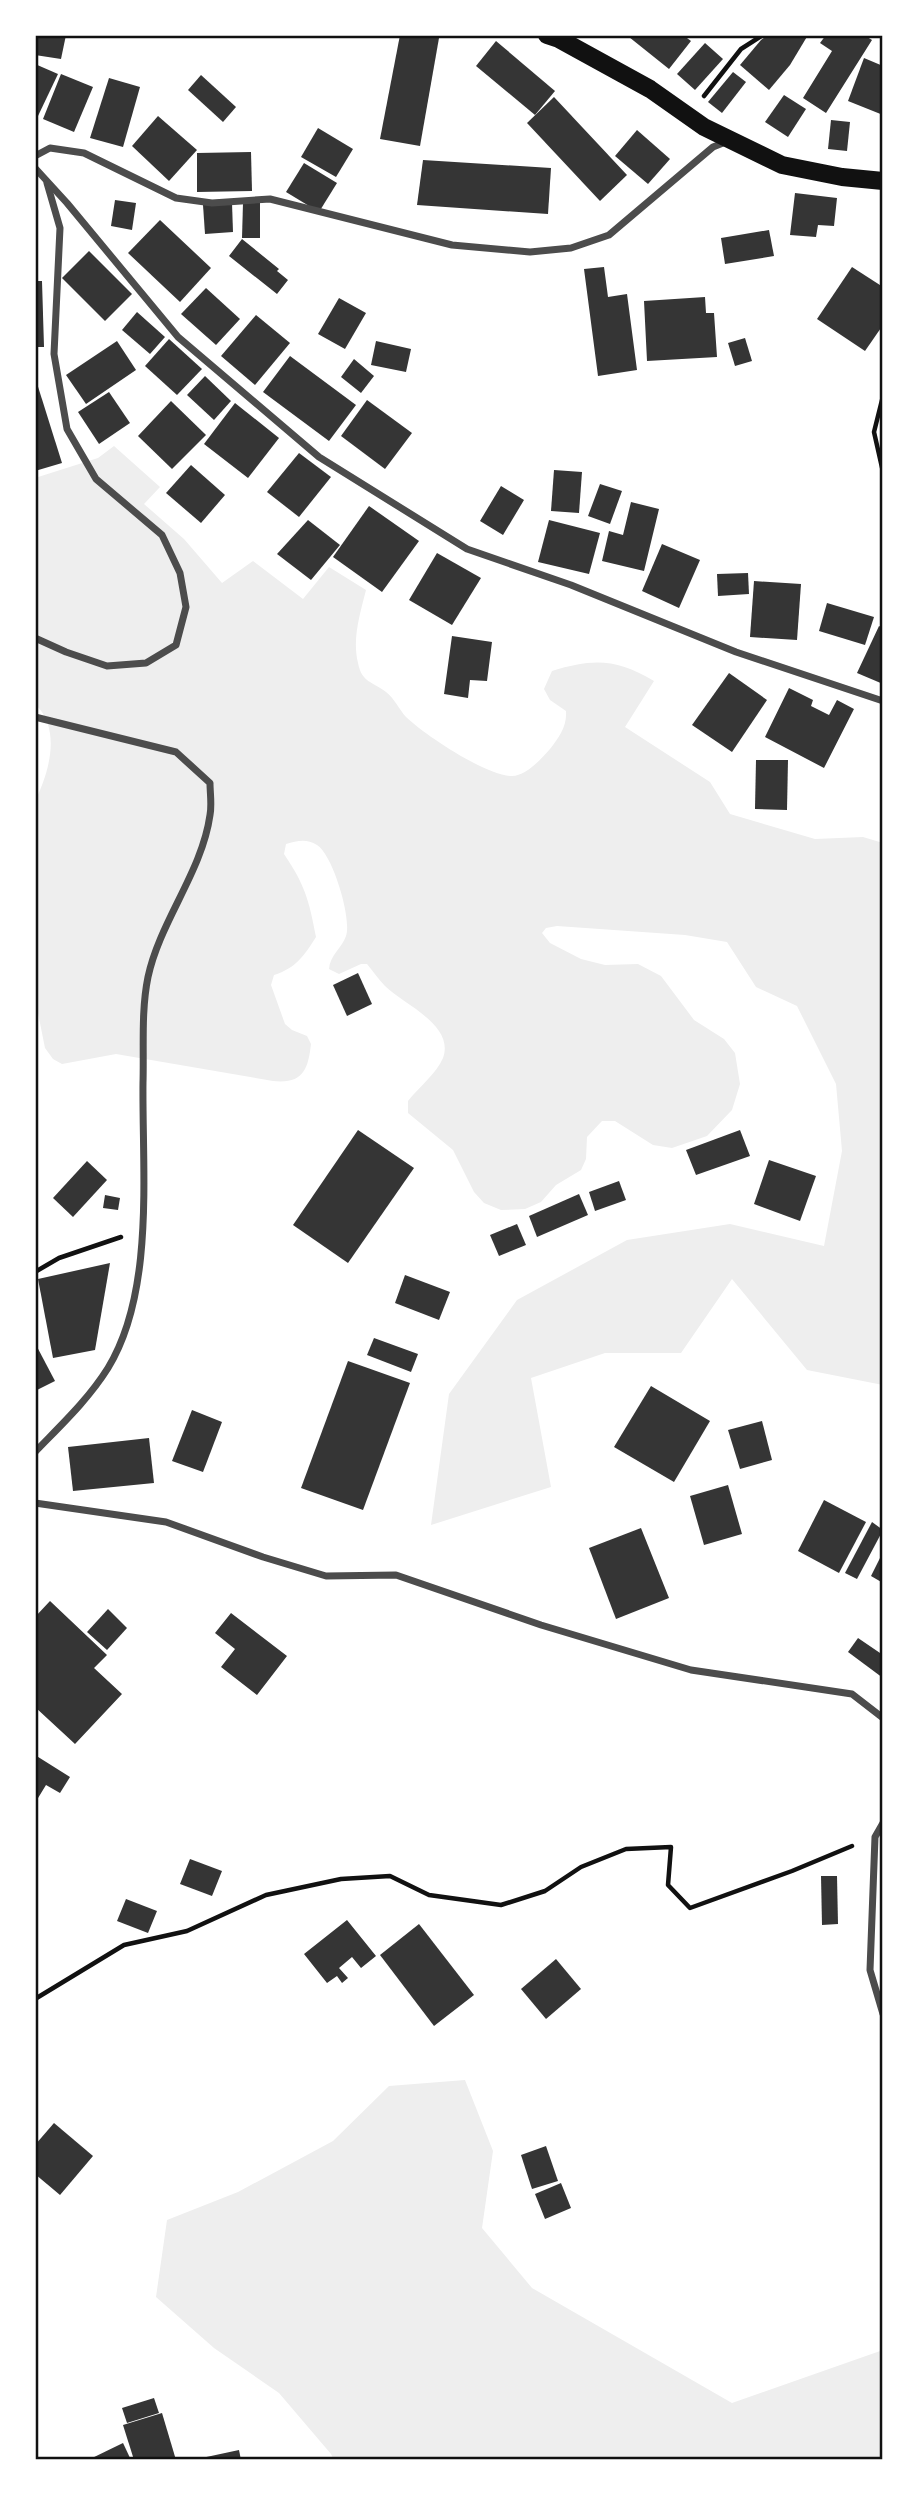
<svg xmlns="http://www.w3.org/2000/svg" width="918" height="2495" viewBox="0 0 918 2495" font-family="Signika,sans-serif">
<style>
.green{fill:#eee}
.building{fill:#353535}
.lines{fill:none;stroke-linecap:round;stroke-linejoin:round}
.path{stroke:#111;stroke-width:4.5}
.minor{stroke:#4c4c4c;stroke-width:7}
.primary{stroke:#111;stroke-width:18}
.neatline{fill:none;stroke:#111;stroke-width:2.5}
</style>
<rect width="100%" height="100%" fill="#fff"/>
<g class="green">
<path d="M 114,446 L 160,487 L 144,504 L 184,539 L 222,583 L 253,561 L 303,599 L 329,567 L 366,590 C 360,614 352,639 358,663 C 362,683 372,681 386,692 C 394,698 399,709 406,717 C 425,735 486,776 512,776 C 526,776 541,759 550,749 C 559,737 567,727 566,711 L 550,700 L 544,689 L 552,671 C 594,658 617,659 654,681 L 625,727 L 710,782 L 730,814 L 815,839 L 863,837 L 883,843 L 883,1385 L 807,1370 L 732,1279 L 681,1353 L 605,1353 L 531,1378 L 551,1487 L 431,1525 L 449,1394 L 517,1300 L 627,1240 L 730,1224 L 824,1246 L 842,1151 L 836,1084 L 797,1006 L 756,987 L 727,942 L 685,935 L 557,926 L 546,928 L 542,933 L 550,943 L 581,959 L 605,965 L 638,964 L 661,976 L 694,1020 L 724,1039 L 735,1053 L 740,1084 L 732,1110 L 707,1136 L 672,1148 L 653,1145 L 615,1121 L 602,1121 L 587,1137 L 586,1159 L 581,1170 L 556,1185 L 541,1202 L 525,1209 L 501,1210 L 484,1203 L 474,1192 L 453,1150 L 408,1113 L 408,1101 C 418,1088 437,1073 443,1058 C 455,1025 403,1004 385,986 C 378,979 373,971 367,964 L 361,964 L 339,974 L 329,969 C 330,955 342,948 346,936 C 352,919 333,855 317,845 C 306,838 297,841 286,844 L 284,854 C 305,885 309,900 316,937 C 304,956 296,968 274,975 L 271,985 L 285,1024 L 292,1030 L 307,1036 L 311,1044 C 308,1070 303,1084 273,1081 L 116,1054 L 62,1064 L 53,1059 L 45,1048 L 35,998 L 35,801 C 49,773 62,729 35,704 L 35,478 L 98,458 Z"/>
<polygon points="465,2080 493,2151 482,2228 532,2288 732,2403 883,2350 883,2460 334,2460 331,2454 279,2393 214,2348 156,2297 167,2220 238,2192 333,2141 389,2086"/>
</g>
<g class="building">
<polygon points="35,35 66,35 61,59 35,55"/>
<polygon points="400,35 439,38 420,146 380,139"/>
<polygon points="630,35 683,35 691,41 669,69 629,37"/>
<polygon points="768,35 808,35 790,65 769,90 740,65 761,40"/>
<polygon points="826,35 864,35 872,40 826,113 803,98 832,51 820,43"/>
<polygon points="496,41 555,91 535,115 476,66"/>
<polygon points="705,43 723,59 695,90 677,74"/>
<polygon points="864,58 883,66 883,115 848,101"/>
<polygon points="35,64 58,74 38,116 35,115"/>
<polygon points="733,72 746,82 722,113 708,102"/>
<polygon points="61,74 93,87 74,132 43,119"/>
<polygon points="201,75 236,107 223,122 188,90"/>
<polygon points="109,78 140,87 123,147 90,138"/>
<polygon points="784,95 806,109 788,137 765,122"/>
<polygon points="554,97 627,175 600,201 527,123"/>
<polygon points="158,116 197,150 169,181 132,146"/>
<polygon points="831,120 850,122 847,151 828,149"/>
<polygon points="318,128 353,149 336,177 301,157"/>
<polygon points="637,130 670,159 648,184 615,156"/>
<polygon points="251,152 252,191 197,192 197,153"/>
<polygon points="423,160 551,168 548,214 417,205"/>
<polygon points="304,163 337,183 319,212 286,192"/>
<polygon points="795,193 837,198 834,226 818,225 816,237 790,235"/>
<polygon points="115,200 136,203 132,230 111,226"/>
<polygon points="232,203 233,232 205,234 203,205"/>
<polygon points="243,203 260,203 260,238 242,238"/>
<polygon points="160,220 211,268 180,302 128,253"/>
<polygon points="769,230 774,256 725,264 721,238"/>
<polygon points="242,239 279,269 277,271 288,280 277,294 229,256"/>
<polygon points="89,251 132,294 105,321 62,278"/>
<polygon points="604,267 608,297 627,294 637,370 598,376 584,269"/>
<polygon points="852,267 883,287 883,325 865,351 817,319"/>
<polygon points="35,281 42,281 44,347 35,347"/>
<polygon points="206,288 240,319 216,345 181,314"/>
<polygon points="705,297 706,313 714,313 717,357 647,361 644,301"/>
<polygon points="339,298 366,313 345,349 318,334"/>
<polygon points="137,312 165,337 150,354 122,330"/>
<polygon points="256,315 290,343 255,385 221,356"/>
<polygon points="745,338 752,361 735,366 728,343"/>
<polygon points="169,339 202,369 177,395 145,366"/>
<polygon points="117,341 136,370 86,404 66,375"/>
<polygon points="376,341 411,349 406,372 371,365"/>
<polygon points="290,356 356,405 329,441 263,392"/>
<polygon points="354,359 374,376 361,393 341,377"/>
<polygon points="205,376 231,401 214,420 187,395"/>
<polygon points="35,377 62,463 35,471"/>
<polygon points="109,392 130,423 99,444 78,412"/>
<polygon points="367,400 412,433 385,469 341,436"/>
<polygon points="171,401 206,435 172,469 138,436"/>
<polygon points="235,403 279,438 248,478 204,444"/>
<polygon points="299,453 331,477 299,517 267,492"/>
<polygon points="191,465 225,495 201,523 166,493"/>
<polygon points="554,470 582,472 579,513 551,511"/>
<polygon points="600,484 622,491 610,524 588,516"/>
<polygon points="501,486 524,500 503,535 480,521"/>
<polygon points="631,502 659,509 644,571 602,561 609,531 623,535"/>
<polygon points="369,506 419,541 382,592 333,557"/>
<polygon points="308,520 340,545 311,580 277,554"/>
<polygon points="549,520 600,533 589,574 538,562"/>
<polygon points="662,544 700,560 679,608 642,591"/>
<polygon points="437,553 481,578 452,625 409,600"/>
<polygon points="748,573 749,594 718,596 717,574"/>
<polygon points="754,581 801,584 797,640 750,637"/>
<polygon points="827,603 874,617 865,645 819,631"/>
<polygon points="879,626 883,628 883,684 857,673"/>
<polygon points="452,636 492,642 487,681 470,680 468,698 444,694"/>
<polygon points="729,673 767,700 732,752 692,725"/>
<polygon points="789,688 813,700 811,706 829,715 837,700 854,709 824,768 765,737"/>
<polygon points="756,760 788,760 787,810 755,809"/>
<polygon points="358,973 372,1004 347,1016 333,985"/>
<polygon points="358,1130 414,1168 348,1263 293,1225"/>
<polygon points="740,1130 750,1156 696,1175 686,1150"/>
<polygon points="769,1160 816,1176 800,1221 754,1204"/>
<polygon points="87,1161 107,1180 73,1217 53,1198"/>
<polygon points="619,1181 626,1200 595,1211 589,1192"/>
<polygon points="579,1194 588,1215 537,1237 529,1216"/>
<polygon points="105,1195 120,1198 118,1210 103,1208"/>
<polygon points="517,1224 526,1245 499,1256 490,1235"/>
<polygon points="110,1263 95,1350 53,1358 38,1279"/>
<polygon points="405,1275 450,1292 439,1320 395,1303"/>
<polygon points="374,1338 418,1354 411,1372 367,1355"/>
<polygon points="35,1343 55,1381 35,1391"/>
<polygon points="348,1361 410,1383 363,1510 301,1488"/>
<polygon points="651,1386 710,1421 674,1482 614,1447"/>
<polygon points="192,1410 222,1422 203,1472 172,1461"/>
<polygon points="762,1421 772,1460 740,1469 728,1430"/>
<polygon points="149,1438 154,1483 73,1491 68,1447"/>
<polygon points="728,1485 742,1534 704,1545 690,1496"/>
<polygon points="824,1500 866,1522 839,1573 798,1551"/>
<polygon points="872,1522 883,1530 857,1579 845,1573"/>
<polygon points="641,1528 669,1598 616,1619 589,1548"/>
<polygon points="883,1552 883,1583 871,1576"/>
<polygon points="50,1601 107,1655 94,1668 122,1694 75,1744 35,1707 35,1617"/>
<polygon points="108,1609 127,1628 107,1650 87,1632"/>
<polygon points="231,1613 287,1656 257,1695 221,1667 235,1649 215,1633"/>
<polygon points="858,1638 883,1655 883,1678 848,1652"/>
<polygon points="35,1755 70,1777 60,1793 46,1785 35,1803"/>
<polygon points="190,1859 222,1871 212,1896 180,1884"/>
<polygon points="821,1876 837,1876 838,1924 822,1925"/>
<polygon points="126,1899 157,1911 148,1933 117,1921"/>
<polygon points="347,1920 376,1956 361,1968 352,1957 339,1968 348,1978 342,1983 337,1976 327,1983 304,1954"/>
<polygon points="419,1924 474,1995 434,2026 380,1955"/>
<polygon points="556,1959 581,1989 546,2019 521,1989"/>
<polygon points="54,2123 93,2156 60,2195 35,2174 35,2145"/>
<polygon points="546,2146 558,2181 532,2189 521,2155"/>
<polygon points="561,2183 571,2208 545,2219 535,2194"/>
<polygon points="154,2398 159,2413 127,2423 122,2408"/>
<polygon points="162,2413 176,2460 134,2460 123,2425"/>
<polygon points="123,2443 131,2460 88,2460"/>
<polygon points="239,2450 241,2460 197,2460 197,2459"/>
</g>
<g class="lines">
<g class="path">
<polyline points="704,96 741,49 763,35"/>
<polyline points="883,396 874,432 883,472"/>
<polyline points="35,1272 59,1258 121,1237"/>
<polyline points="35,1999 124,1945 187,1931 266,1895 341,1879 390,1876 429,1895 501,1905 545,1891 581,1867 626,1849 671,1847 668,1885 690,1908 792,1871 852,1846"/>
</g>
<g class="minor">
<polyline points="35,156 50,148 84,153 176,198 212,203 270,199 452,245 530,252 571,248 609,235 713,147 728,141"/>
<polyline points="35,168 67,203 178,337 319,457 467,549 571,585 736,652 883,701"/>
<polyline points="35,638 66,652 107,666 146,663 176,645 186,607 180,573 162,535 96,479 67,429 54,354 60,228 47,183"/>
<path d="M 35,717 L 176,752 L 210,783 C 210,793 212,805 210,815 C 202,872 160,921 148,977 C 141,1011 144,1048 143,1083 C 142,1171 155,1291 108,1368 C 88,1400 60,1426 35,1452"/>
<polyline points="35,1503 166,1522 263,1557 326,1576 396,1575 541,1625 691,1670 852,1694 883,1718"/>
<polyline points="883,1823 875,1837 870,1970 883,2014"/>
</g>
<polyline class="primary" points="547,35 559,39 650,89 704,127 782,165 842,177 883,181"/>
</g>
<rect width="918" height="2495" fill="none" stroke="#ffffff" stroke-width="74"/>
<rect x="37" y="37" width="844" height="2421" class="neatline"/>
</svg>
